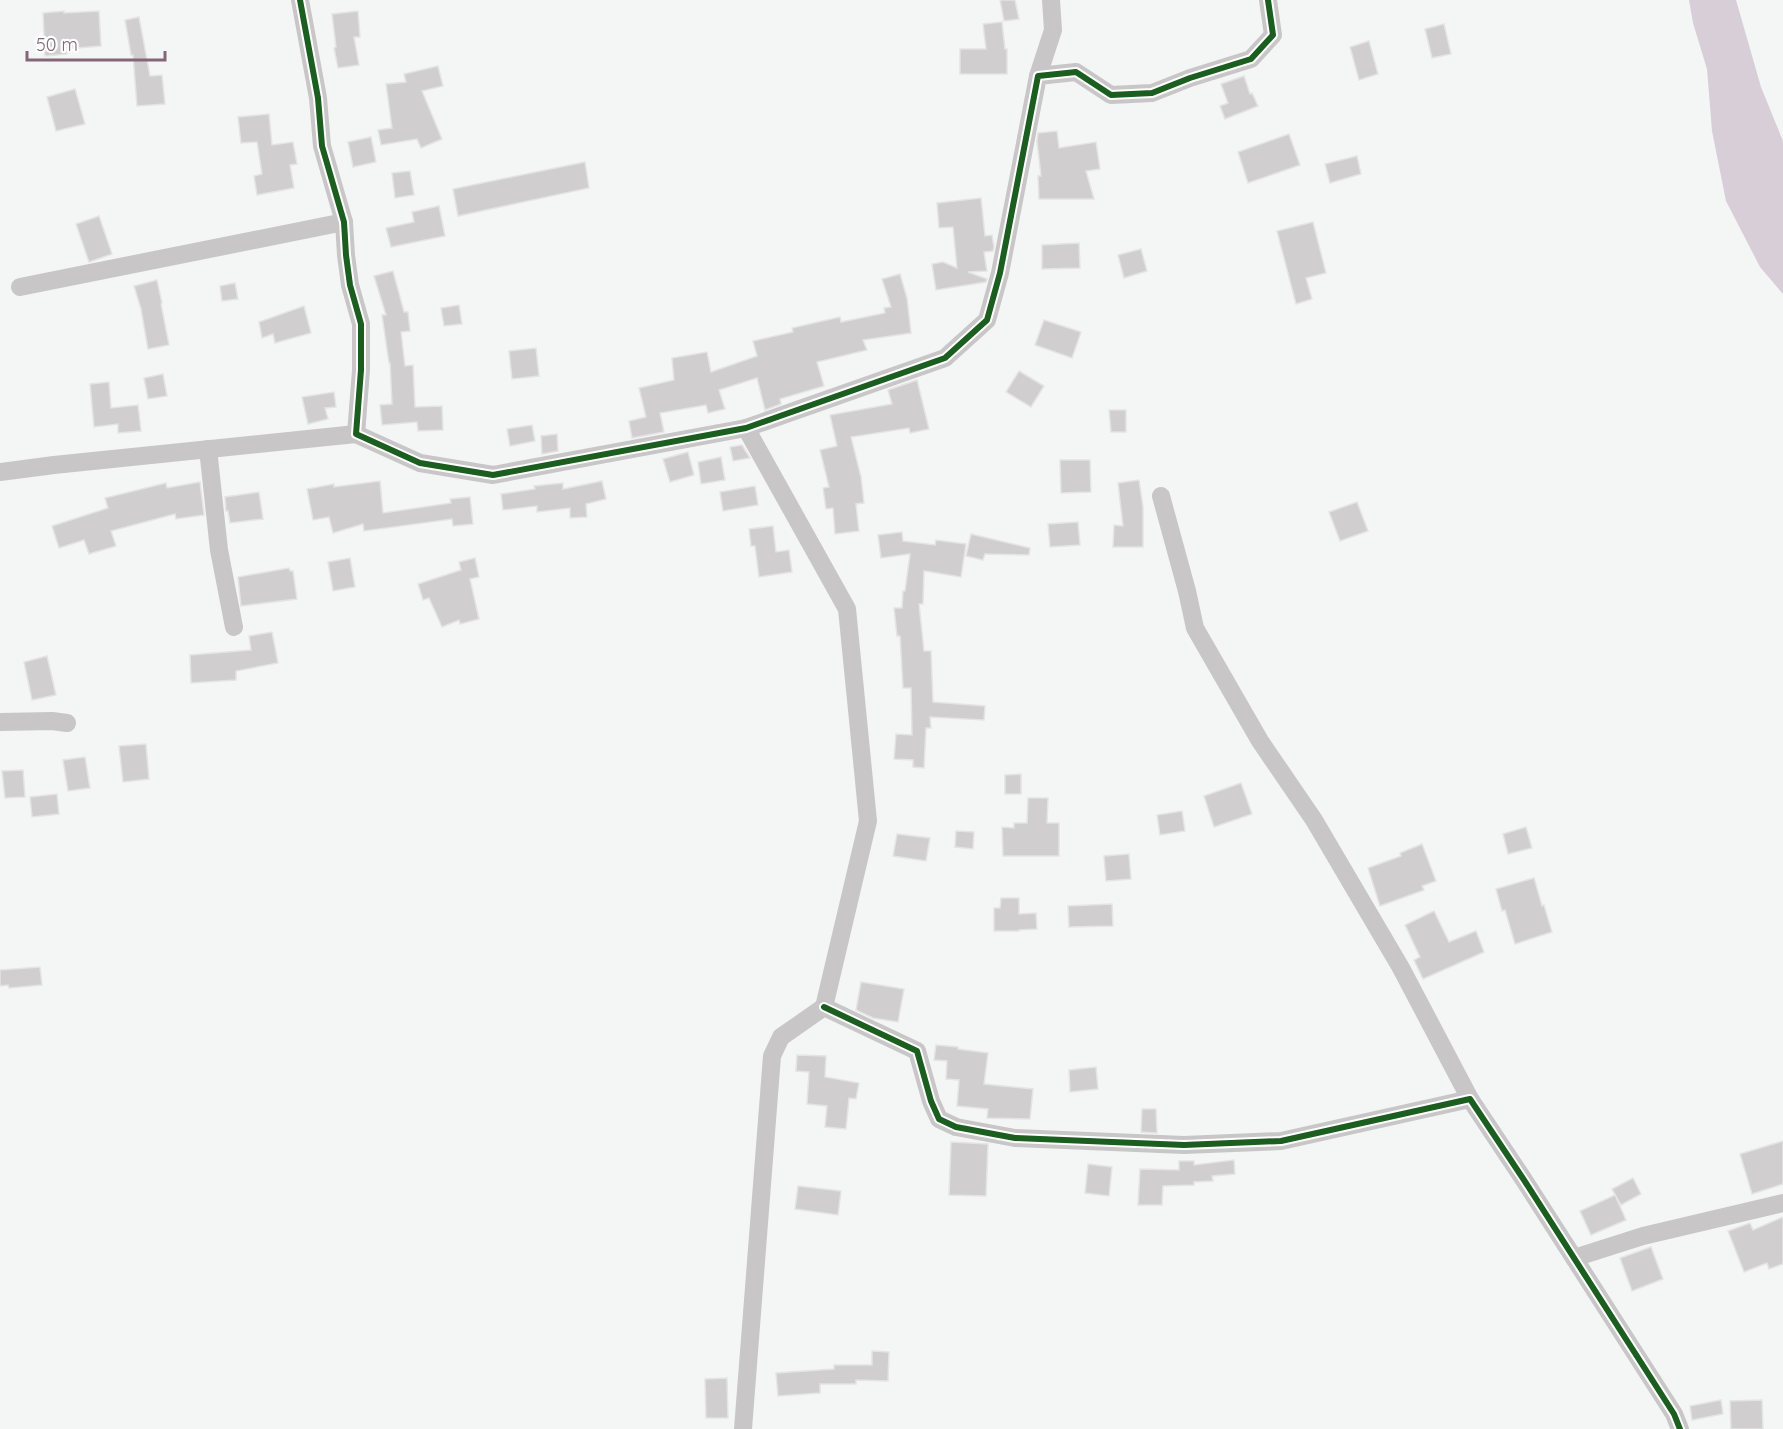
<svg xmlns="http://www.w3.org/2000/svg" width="1783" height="1429" viewBox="0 0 1783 1429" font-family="Quicksand,sans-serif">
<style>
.water{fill:#d8ced7}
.building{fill:#d1ced0;stroke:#e4e4e4;stroke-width:1.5}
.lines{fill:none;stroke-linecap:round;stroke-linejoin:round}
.street{stroke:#c9c6c8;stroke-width:18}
.cycleway-casing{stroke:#fff;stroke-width:10}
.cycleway{stroke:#1b5e20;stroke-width:6}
</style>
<rect width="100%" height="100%" fill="#f4f5f5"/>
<polygon class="water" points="1689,0 1736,0 1761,87 1783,141 1783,294 1760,267 1726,201 1712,131 1707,69 1693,23"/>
<g class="building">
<polygon points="1000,0 1015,0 1019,19 1004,21"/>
<polygon points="64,11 64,13 99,11 101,46 66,49 67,54 45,56 43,13"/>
<polygon points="358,11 360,37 354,37 359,65 338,68 334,48 336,47 332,14"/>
<polygon points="139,17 150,76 162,75 165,104 137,106 133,55 131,55 125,20"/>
<polygon points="1002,22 1005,49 1007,49 1007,74 960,74 960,49 986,49 983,24"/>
<polygon points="1444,24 1451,54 1432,58 1425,29"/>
<polygon points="1369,41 1378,74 1359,80 1350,47"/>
<polygon points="438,66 443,86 422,91 442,139 421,148 417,139 381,145 378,130 392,128 386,84 406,82 404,74"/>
<polygon points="1244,76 1250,94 1252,93 1258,106 1225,119 1220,106 1228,103 1221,84"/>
<polygon points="75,89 85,124 56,131 47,97"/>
<polygon points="269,114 272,145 293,142 297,164 290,165 294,188 257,195 254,176 262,174 257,142 241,143 238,117"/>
<polygon points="1057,131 1059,148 1096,142 1100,169 1086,171 1094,199 1039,199 1038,176 1041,176 1037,141 1038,133"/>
<polygon points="1289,134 1300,165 1248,183 1238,152"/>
<polygon points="371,137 376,162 353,167 348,142"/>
<polygon points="1357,156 1361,174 1330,183 1325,164"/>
<polygon points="585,162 589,188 458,216 453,189"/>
<polygon points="410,171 414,195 395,198 392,173"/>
<polygon points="981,198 985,236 992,235 994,247 993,251 984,252 987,271 968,272 987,279 986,282 936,290 932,264 943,262 957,268 953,227 939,228 937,203"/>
<polygon points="439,206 445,236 391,247 386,228 414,222 412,212"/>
<polygon points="99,216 112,254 89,262 76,224"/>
<polygon points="1313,222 1326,273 1306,278 1312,299 1296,304 1277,231"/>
<polygon points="1079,243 1080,268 1042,269 1042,245"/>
<polygon points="1141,249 1147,271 1124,278 1118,255"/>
<polygon points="393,271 404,312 408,312 410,331 401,332 405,366 413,365 415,407 442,406 443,430 418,431 417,422 382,425 380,405 392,404 390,363 389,363 382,315 386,315 374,276"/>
<polygon points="900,274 907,298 911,333 863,340 867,350 817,362 824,386 780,399 781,404 765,410 757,378 719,390 725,409 708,413 706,405 660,413 664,432 632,438 629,421 646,417 639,388 674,380 672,358 707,352 711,372 757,356 753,341 793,332 792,328 840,317 841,322 885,313 884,308 891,307 882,279"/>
<polygon points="157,280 162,303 161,304 169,345 148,349 141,309 134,286"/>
<polygon points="235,283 238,299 222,301 220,286"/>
<polygon points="459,305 462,324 444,326 441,308"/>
<polygon points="304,306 311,333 275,343 273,334 262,338 259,322"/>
<polygon points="1044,320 1081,332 1072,358 1035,345"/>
<polygon points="536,348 539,376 512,379 509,351"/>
<polygon points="1019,371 1044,386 1031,407 1006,392"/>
<polygon points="163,374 167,396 148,399 144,378"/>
<polygon points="917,380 929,429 910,433 909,428 851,437 861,477 864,503 856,504 859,531 835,534 833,508 826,509 823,488 829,487 820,450 837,446 830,415 892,404 888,390"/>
<polygon points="109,382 111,408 138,405 141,431 118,433 118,424 94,427 90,384"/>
<polygon points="334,392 336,407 325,408 328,419 308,424 302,397"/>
<polygon points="1109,410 1126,410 1126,432 1111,432"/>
<polygon points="532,425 535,441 510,446 507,429"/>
<polygon points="557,434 558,451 542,454 541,436"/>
<polygon points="742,445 750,458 733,461 730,447"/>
<polygon points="688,452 694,475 670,482 663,459"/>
<polygon points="721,457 725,480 701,484 698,462"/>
<polygon points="1060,460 1090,460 1091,492 1061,493"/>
<polygon points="1139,480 1143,507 1143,547 1113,547 1114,525 1123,526 1118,483"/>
<polygon points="380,481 383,513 451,503 450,499 470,497 473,524 453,526 452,519 364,531 363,524 333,533 329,517 313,520 307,489 334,484 334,487"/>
<polygon points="602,481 606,499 586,504 587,517 570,518 570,508 537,512 537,506 503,510 501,494 535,489 534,486 563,483 563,489"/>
<polygon points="200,482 204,515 176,519 175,514 111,531 116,546 89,554 84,540 59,548 52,526 108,508 105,498 166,483 167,488"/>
<polygon points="755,486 758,505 723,511 720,492"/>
<polygon points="259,492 263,519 230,523 228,511 226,511 225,497"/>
<polygon points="1357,502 1368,531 1340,541 1329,512"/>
<polygon points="1078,522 1080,545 1050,547 1048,524"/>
<polygon points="773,526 776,552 789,550 792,572 759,577 755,546 751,546 749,529"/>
<polygon points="902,532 903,541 935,545 936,540 966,544 961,577 924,571 923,604 919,604 924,651 931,651 933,702 985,706 984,720 930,717 931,728 926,728 924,768 913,767 913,760 894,759 896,734 912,735 911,688 903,688 900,636 897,636 894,608 902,608 903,591 905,591 910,554 881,558 878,535"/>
<polygon points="971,534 1030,548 1029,555 985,554 983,560 966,556"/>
<polygon points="350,558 355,587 333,591 328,562"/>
<polygon points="475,558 479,577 470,579 479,619 460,624 459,620 442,627 429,598 423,600 418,584 461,570 459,562"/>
<polygon points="289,568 290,571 293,571 297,599 241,606 238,577"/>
<polygon points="272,632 278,663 236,671 236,680 191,683 190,655 251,650 249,636"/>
<polygon points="47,656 56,695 32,700 24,662"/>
<polygon points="146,744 149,779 123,782 119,746"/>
<polygon points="85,757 90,788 68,791 63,760"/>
<polygon points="23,770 25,797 5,798 2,771"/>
<polygon points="1021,774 1021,794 1005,794 1005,775"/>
<polygon points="1241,783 1252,814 1214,827 1204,796"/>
<polygon points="57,794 59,814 32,817 30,797"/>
<polygon points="1028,798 1048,798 1047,823 1059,823 1059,856 1003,856 1002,827 1014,828 1014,823 1027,823"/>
<polygon points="1182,811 1185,831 1160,835 1157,815"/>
<polygon points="1526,827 1532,848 1508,854 1503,834"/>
<polygon points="956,831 974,832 973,849 955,847"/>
<polygon points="897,834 930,838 926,861 893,856"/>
<polygon points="1422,844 1436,881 1422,886 1424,890 1380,906 1368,868 1401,856 1400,853"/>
<polygon points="1129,854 1131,879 1106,881 1104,856"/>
<polygon points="1534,878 1542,906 1544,905 1552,932 1515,944 1505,910 1502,911 1496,889"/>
<polygon points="1001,898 1019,898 1019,914 1036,913 1037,929 1019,930 1019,931 994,931 994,908 1000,908"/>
<polygon points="1112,904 1113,926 1069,927 1068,906"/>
<polygon points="1434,911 1449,942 1476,931 1484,952 1423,979 1414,960 1420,957 1405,925"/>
<polygon points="40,967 42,985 9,988 8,985 0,986 0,970"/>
<polygon points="861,982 904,989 898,1022 873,1018 856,1010"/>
<polygon points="936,1045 958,1047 958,1049 988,1053 984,1084 1033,1089 1030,1119 987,1118 988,1109 957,1106 959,1080 946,1079 947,1061 934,1060"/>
<polygon points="797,1055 826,1056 825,1077 859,1083 856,1099 849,1098 846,1129 825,1127 827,1106 807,1104 809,1072 796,1071"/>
<polygon points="1096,1067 1098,1089 1070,1092 1069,1070"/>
<polygon points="1142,1109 1156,1109 1157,1133 1141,1132"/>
<polygon points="1783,1141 1783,1184 1752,1194 1740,1154"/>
<polygon points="951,1142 988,1144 986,1196 949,1195"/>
<polygon points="1234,1160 1235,1174 1212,1176 1213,1181 1194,1182 1194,1185 1163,1186 1162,1205 1138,1205 1140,1169 1179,1170 1179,1161 1194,1161 1194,1165"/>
<polygon points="1088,1164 1112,1167 1109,1196 1085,1193"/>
<polygon points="1633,1178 1641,1194 1621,1205 1612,1189"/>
<polygon points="798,1186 841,1191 838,1215 795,1209"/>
<polygon points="1615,1195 1626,1220 1591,1235 1580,1211"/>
<polygon points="1783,1217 1783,1264 1769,1269 1767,1263 1744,1272 1728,1231 1750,1223 1753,1230"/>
<polygon points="1651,1247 1663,1279 1632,1291 1620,1258"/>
<polygon points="872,1351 889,1352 888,1381 856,1380 856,1384 820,1384 820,1393 778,1396 776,1373 834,1369 834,1365 872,1365"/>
<polygon points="727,1378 728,1418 706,1418 705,1379"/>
<polygon points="1721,1400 1723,1414 1692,1420 1690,1406"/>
<polygon points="1762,1400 1763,1429 1731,1429 1730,1401"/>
</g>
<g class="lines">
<g class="street">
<polyline points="300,0 318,98 322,146 344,222 346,255 350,285 361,324 361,370 356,434 420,463 493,475 746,428 945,358 987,320 1000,273 1038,76 1076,72 1111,95 1152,93 1190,78 1251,59 1273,35 1268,0"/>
<polyline points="1038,76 1053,30 1051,0"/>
<polyline points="20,287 344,222"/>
<polyline points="208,449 219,550 234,627"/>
<polyline points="0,472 54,465 356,434"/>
<polyline points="1161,496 1187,591 1195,628 1260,741 1314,820 1401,968 1470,1099"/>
<polyline points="0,722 52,721 67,723"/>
<polyline points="824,1007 917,1051 931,1101 939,1119 956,1127 1015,1138 1184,1145 1281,1141 1470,1099 1524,1180 1674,1414 1680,1429"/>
<polyline points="1574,1258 1643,1236 1783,1203"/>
<polyline points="743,1429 772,1056 781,1037 824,1007 868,821 847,609 746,428"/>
</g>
<defs>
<g id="cycleway">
<polyline points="300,0 318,98 322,146 344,222 346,255 350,285 361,324 361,370 356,434 420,463 493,475 746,428 945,358 987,320 1000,273 1038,76 1076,72 1111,95 1152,93 1190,78 1251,59 1273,35 1268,0"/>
<polyline points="824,1007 917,1051 931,1101 939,1119 956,1127 1015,1138 1184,1145 1281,1141 1470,1099 1524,1180 1674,1414 1680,1429"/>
</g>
</defs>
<use href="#cycleway" class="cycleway-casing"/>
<use href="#cycleway" class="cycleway"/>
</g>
<path d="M27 51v9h138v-9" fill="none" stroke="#846679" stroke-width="3"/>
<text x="36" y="51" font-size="18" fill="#846679" stroke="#ffffff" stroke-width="4.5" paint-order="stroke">50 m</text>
</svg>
